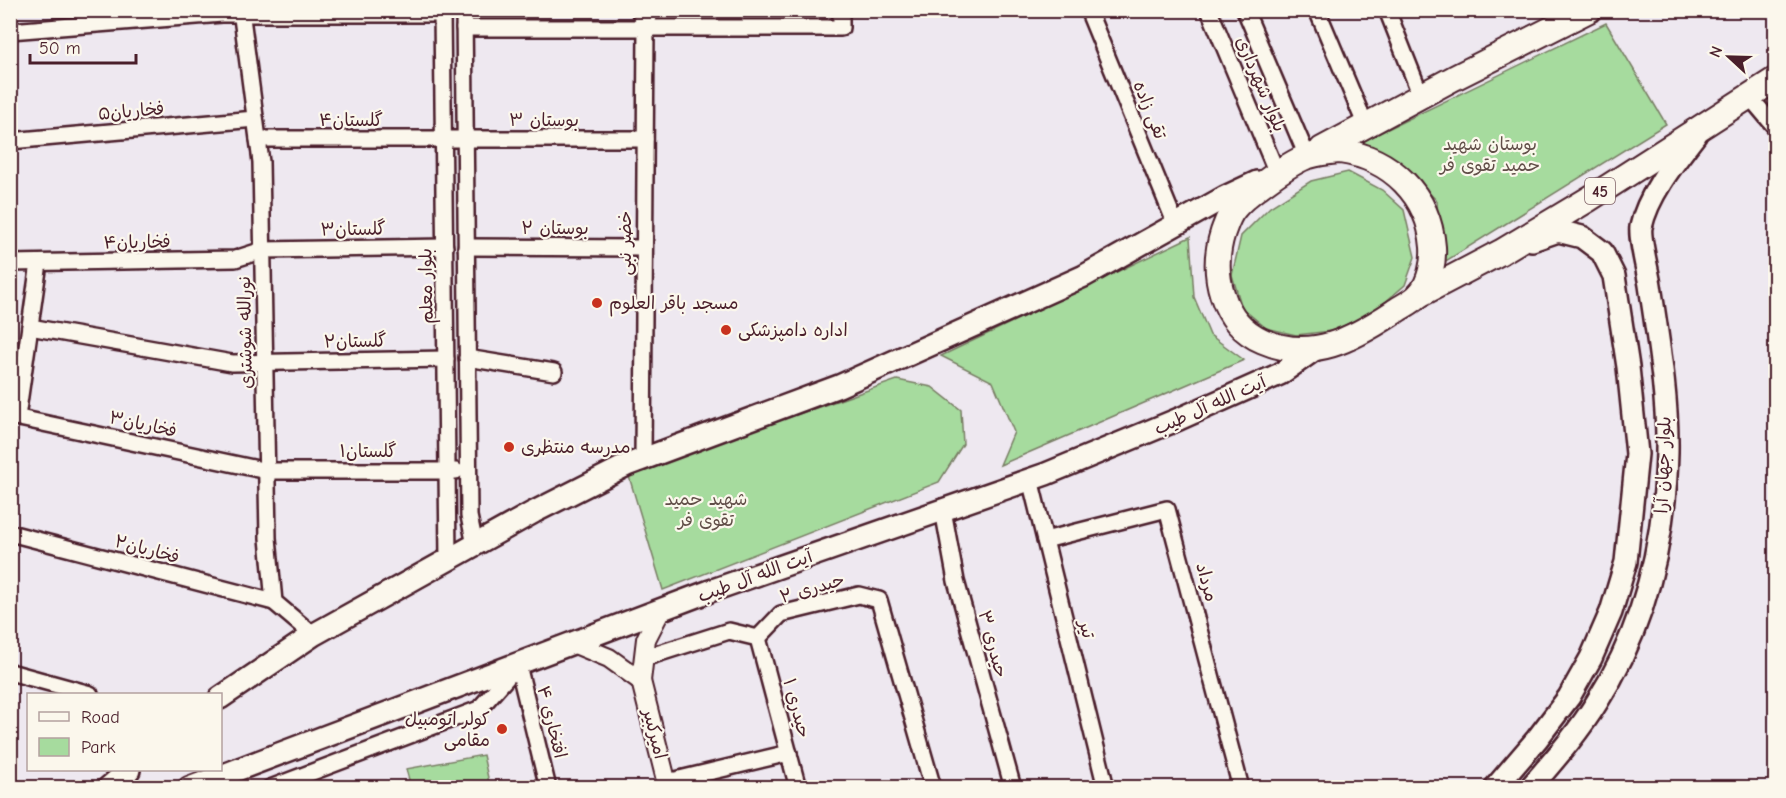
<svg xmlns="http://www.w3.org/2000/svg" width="1786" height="798" viewBox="0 0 1786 798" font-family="'Comic Neue','Playpen Sans Arabic',sans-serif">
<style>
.green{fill:#a6db9e;stroke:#787d64;stroke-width:1.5}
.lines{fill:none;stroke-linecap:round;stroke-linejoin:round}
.minor-casing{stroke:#4a1f2b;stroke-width:20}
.tertiary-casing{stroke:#4a1f2b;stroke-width:22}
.secondary-casing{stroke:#4a1f2b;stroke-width:26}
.trunk-casing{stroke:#4a1f2b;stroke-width:28}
.minor{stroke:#fbf7ec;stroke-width:15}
.tertiary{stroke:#fbf7ec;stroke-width:18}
.secondary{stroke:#fbf7ec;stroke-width:21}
.trunk{stroke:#fbf7ec;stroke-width:24}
.poi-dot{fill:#c8321e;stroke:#fbf7ec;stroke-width:2}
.labels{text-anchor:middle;stroke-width:4.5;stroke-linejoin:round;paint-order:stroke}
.shield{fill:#fbf7ec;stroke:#7f6065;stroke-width:1.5}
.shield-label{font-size:16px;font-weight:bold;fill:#4a1f2b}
.street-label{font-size:18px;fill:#4a1f2b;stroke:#fbf7ec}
.park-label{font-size:18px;fill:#614e48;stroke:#fbf7ec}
.poi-label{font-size:18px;fill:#4a1f2b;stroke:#fbf7ec;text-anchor:start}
</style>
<rect width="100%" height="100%" fill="#eee8f0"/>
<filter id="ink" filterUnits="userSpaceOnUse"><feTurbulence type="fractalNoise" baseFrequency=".0167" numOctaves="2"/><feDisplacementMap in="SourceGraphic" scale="12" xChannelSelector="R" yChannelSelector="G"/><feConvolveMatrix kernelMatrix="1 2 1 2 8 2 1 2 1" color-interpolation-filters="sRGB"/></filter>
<g filter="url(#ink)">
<g class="green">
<polygon points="1606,23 1666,124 1441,264 1437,201 1405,167 1359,143"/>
<polygon points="1348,172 1382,190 1404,210 1415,257 1405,285 1371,314 1331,331 1296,335 1266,328 1242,308 1232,275 1241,236 1270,207 1311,181"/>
<polygon points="1190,237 1194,297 1210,335 1244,360 1000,465 1014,432 993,382 941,356"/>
<polygon points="897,380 932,387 961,410 963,444 939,482 663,590 628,473"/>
<polygon points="483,755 490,787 411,787 406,769"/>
</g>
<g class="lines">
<defs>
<g id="minor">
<polyline points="241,10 261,162 268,538 274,602 313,635"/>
<polyline points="442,10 448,560"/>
<polyline points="464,10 469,516 475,545"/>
<polyline points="639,10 646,27 651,10"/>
<polyline points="1088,10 1176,225"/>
<polyline points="1209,10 1277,173"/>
<polyline points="1245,10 1307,156"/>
<polyline points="1317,10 1366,126"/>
<polyline points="1387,10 1421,96"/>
<polyline points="464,28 841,28 841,10"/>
<polyline points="10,31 222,14 442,14"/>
<polyline points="1749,96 1776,128"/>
<polyline points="258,139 645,139"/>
<polyline points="10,141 255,119"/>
<polyline points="466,247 644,248"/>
<polyline points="10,263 235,259 263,250 445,247"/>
<polyline points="30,327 232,363 446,359"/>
<polyline points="467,358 554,372"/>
<polyline points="10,416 267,471 456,471"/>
<polyline points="17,417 39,263"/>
<polyline points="643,459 646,27"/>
<polyline points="1030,479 1106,788"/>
<polyline points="943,510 956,581 1013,788"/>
<polyline points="10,533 274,602"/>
<polyline points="1045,540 1167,509 1241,788"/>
<polyline points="758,638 781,614 859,595 879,600 933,788"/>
<polyline points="758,638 798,788"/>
<polyline points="644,658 729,631 758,638"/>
<polyline points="518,665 548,788"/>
<polyline points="10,672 90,694"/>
<polyline points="667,782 789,753"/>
<polyline points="270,788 479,709 518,665"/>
</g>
<g id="tertiary">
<polyline points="575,644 609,658 641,681 646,639 661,610"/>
<polyline points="641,681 668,788"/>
</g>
<g id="secondary">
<polyline points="220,698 313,635 534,512 627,465 839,386 1084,276 1225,197 1257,182"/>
<polyline points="108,788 129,770"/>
<polyline points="189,788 710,591 1046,474 1179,419 1280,374 1314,350"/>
<polyline points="1495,788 1537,739 1569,697 1591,658 1611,612 1626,562 1637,454 1628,367 1614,276 1602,252 1582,237 1558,231 1532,240"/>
<path d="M 1530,788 C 1554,760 1578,733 1597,702 C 1645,627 1665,540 1667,452 C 1668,396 1658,340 1650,285 C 1648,272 1639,238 1641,227 C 1648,194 1676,160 1696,134"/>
</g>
<g id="trunk">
<polyline points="1322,149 1454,78 1589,10"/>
<path d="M 1340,151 C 1391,158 1429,195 1433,247 C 1434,262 1430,282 1420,294 C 1414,301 1401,307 1394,312 C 1353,339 1312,362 1263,341 C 1221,323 1210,272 1223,232 C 1226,224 1229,214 1235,208 C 1245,195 1293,160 1309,156 C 1319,153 1330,152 1340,151 Z"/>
<polyline points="1419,295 1501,252 1589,199 1776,79"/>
</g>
</defs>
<use href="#minor" class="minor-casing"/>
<use href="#tertiary" class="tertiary-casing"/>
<use href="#secondary" class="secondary-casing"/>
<use href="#trunk" class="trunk-casing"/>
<use href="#minor" class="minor"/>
<use href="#tertiary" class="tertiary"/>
<use href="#secondary" class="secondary"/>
<use href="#trunk" class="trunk"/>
</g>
</g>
<g class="poi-dot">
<circle cx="597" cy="303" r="6"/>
<circle cx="726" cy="330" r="6"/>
<circle cx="509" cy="447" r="6"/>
<circle cx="502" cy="729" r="6"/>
</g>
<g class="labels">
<rect class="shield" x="1585" y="178" width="30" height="26" rx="4.5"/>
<g class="shield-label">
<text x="1600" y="197">45</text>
</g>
<g class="street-label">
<text transform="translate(1261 84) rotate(67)" y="6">بلوار شهرداری</text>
<text transform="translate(1150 110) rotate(68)" y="6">تقی زاده</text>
<text transform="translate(131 111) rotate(-5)" y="6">فخاریان۵</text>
<text x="351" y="126">گلستان۴</text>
<text x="544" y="126">بوستان ۳</text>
<text x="555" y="234">بوستان ۲</text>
<text transform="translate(353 229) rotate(-1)" y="6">گلستان۳</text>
<text transform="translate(137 242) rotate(-1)" y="6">فخاریان۴</text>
<text transform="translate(625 243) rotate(-90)" y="6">خضر نبی</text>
<text transform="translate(426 286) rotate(-91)" y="6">بلوار معلم</text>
<text transform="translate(245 332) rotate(-91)" y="6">نورالله شوشتری</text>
<text transform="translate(355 341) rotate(-1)" y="6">گلستان۲</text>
<text transform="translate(1210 405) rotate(-24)" y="6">آیت الله آل طیب</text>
<text transform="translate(143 424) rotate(12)" y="6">فخاریان۳</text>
<text x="368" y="457">گلستان۱</text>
<text transform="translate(1663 465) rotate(-88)" y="6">بلوار جهان آرا</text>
<text transform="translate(147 549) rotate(15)" y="6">فخاریان۲</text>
<text transform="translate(755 576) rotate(-20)" y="6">آیت الله آل طیب</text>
<text transform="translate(1207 582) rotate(75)" y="6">مرداد</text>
<text transform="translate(812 588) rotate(-16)" y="6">حیدری ۲</text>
<text transform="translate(1087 629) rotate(76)" y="6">تیر</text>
<text transform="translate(993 644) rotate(75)" y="6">حیدری ۳</text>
<text transform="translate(797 708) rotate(75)" y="6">حیدری ۱</text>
<text transform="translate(552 722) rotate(76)" y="6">افتخاری ۴</text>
<text transform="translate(655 734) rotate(76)" y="6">امیرکبیر</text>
</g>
<g class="park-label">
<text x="1490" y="150">بوستان شهید<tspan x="1490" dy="21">حمید تقوی فر</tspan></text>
<text x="706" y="505">شهید حمید<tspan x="706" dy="21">تقوی فر</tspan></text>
</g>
<g class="poi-label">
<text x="609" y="309">مسجد باقر العلوم</text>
<text x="738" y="336">اداره دامپزشکی</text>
<text x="521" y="453">مدرسه منتظری</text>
<text x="490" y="725" text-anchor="end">کولر اتومبیل<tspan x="490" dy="21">مقامی</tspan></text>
</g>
</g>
<rect width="1786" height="798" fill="none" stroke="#fbf7ec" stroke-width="36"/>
<rect x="18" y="18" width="1750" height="762" fill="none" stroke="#4a1f2b" stroke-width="2" filter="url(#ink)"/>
<rect x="27" y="693" width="195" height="78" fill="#fbf7ec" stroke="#b4a19f" stroke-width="1.5"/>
<rect x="39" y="712" width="30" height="9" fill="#fbf7ec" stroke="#b4a19f" stroke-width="1.5"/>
<text x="81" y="723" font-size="18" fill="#4a1f2b">Road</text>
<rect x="39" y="738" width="30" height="18" fill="#a6db9e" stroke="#b4a19f" stroke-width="1.5"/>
<text x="81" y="753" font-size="18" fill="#4a1f2b">Park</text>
<g transform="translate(1729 57) rotate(292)" stroke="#fbf7ec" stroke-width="4.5" paint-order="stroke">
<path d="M0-4.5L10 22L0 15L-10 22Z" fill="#4a1f2b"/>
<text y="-9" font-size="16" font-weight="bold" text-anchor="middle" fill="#4a1f2b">N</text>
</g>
<path d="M30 54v9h106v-9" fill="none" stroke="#4a1f2b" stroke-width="3"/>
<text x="39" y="54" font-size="18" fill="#4a1f2b" stroke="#fbf7ec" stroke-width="4.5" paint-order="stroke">50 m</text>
</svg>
